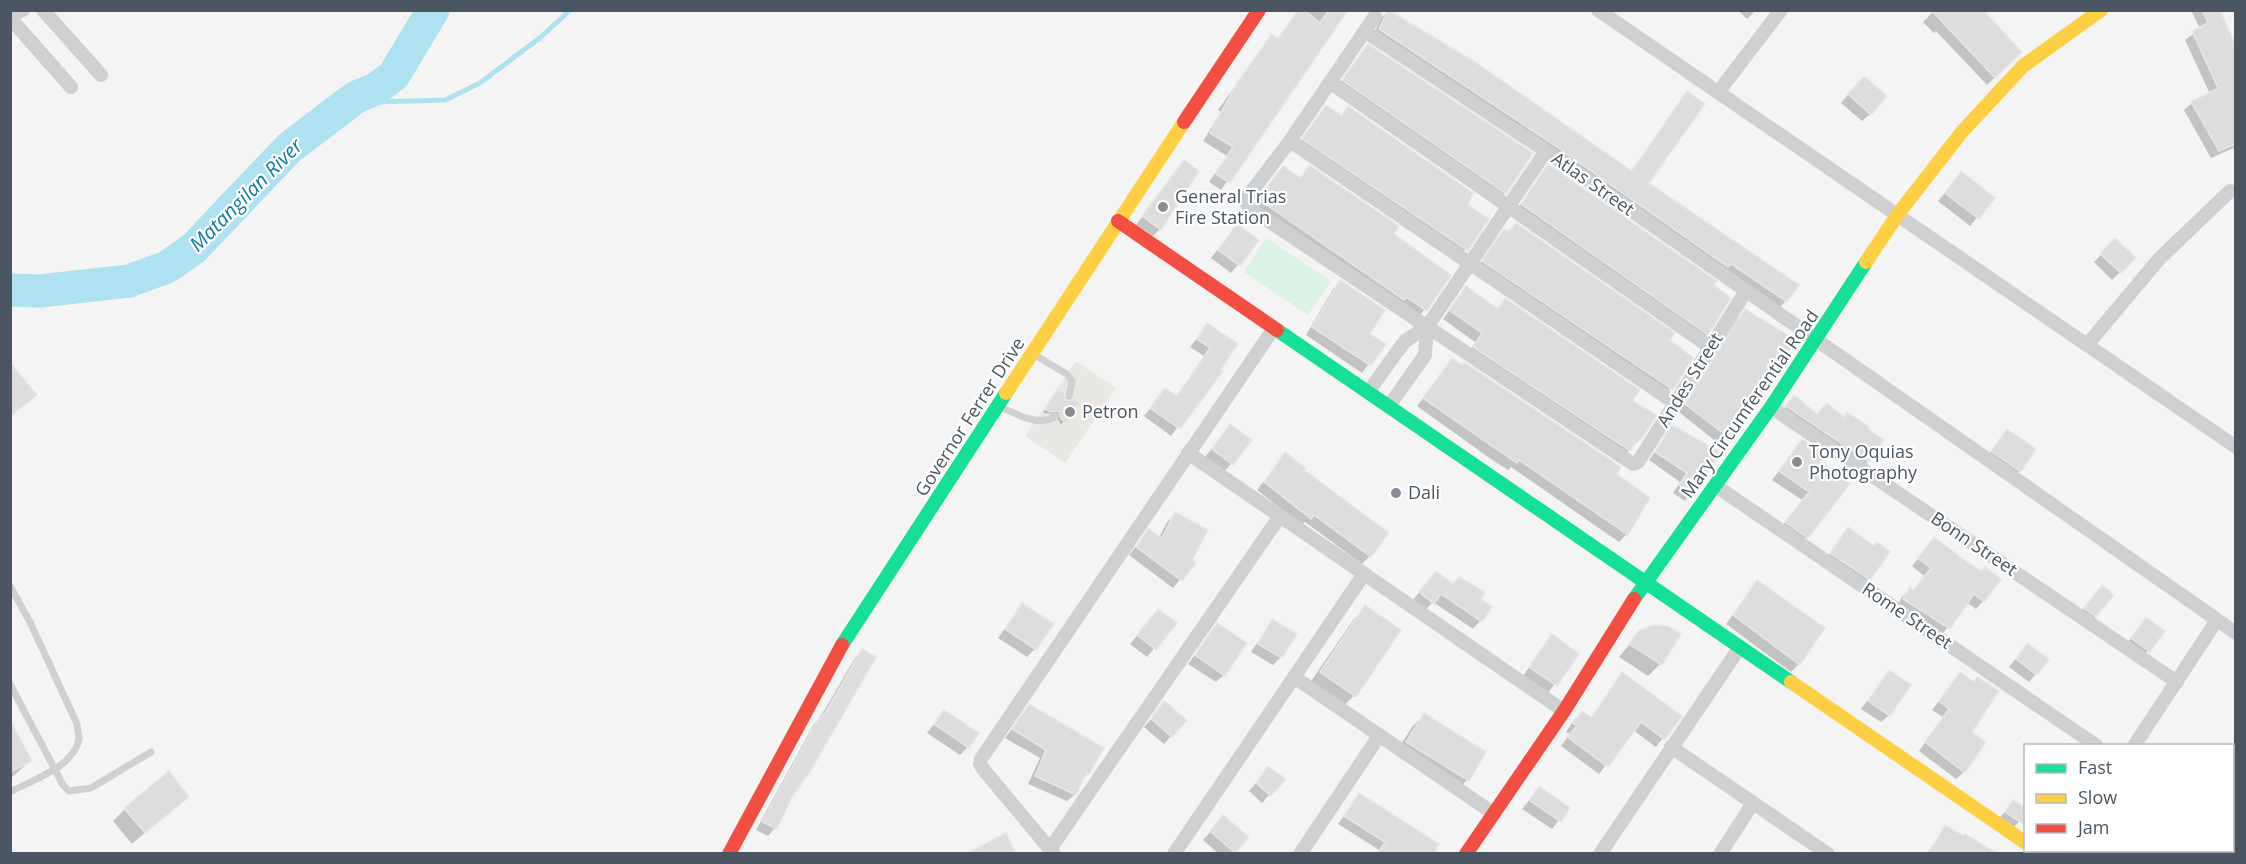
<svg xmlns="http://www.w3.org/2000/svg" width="2246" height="864" viewBox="0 0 2246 864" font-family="'Open Sans',sans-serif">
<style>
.commercial{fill:#e8e7e3}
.green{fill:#d9f2e3}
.shadow{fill:#0003}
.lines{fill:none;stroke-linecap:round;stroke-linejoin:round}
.stream{stroke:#aee2f0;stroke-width:5}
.river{stroke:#aee2f0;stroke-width:33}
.building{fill:#ddddde;stroke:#e5e6e7;stroke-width:1.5}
.lane{stroke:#ced0d2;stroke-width:7}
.street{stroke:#ced0d2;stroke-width:14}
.fast{stroke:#16e098;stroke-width:14}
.slow{stroke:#ffcf43;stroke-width:14}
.jam{stroke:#f24e42;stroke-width:14}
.poi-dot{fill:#868d94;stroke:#fff;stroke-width:2}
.labels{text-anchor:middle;stroke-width:4.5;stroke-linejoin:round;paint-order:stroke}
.street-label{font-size:18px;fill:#4a5661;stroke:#fff}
.poi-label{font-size:18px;fill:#4a5661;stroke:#fff;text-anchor:start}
.water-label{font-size:20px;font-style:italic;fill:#0c7c9b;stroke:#fff}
</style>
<rect width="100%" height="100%" fill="#f4f4f4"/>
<polygon class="commercial" points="1076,361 1116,388 1065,463 1025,436"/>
<polygon class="green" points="1266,238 1331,281 1308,315 1244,272"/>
<g class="shadow">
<polygon points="1298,10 1346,10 1221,190 1209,182 1227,156 1203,141 1221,112 1218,110 1265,44 1272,36 1277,40"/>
<polygon points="1738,10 1756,10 1747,19"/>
<polygon points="1935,10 2020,52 1987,85 1936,31 1934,33 1923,22"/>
<polygon points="2191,10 2218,10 2236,48 2236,147 2211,158 2184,110 2192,103 2210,94 2185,40 2200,29"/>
<polygon points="1389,11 1630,172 1688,93 1647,183 1786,301 1778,309 1372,38 1381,18"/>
<polygon points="1368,46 1505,193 1497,201 1336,88"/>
<polygon points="1856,85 1870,114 1862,121 1841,103"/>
<polygon points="1326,107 1340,117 1348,108 1487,219 1459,258 1296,147"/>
<polygon points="1184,162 1160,229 1153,236 1136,225"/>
<polygon points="1548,166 1712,285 1707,334 1699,341 1514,213"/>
<polygon points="1309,167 1391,234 1449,275 1418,318 1251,207 1283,168 1299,179"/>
<polygon points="1961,173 1993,198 1970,226 1938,201"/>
<polygon points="1516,225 1691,358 1664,397 1476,269 1496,239"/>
<polygon points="1237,226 1257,241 1231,273 1211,258"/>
<polygon points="2115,240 2134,258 2112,280 2094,262"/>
<polygon points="1341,282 1367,334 1383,345 1362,373 1306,335 1333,289"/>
<polygon points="1466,288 1496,309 1505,300 1630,402 1639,440 1621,458 1467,355 1475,342 1443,319"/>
<polygon points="1746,311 1761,393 1753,401 1750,399 1719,444 1679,412 1737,319"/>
<polygon points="1207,325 1221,371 1171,436 1144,416 1165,390 1176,397 1204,356 1190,347"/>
<polygon points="1452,360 1648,498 1627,534 1619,542 1511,467 1508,470 1488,457 1417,406"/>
<polygon points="10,366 34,395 10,417"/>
<polygon points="1055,394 1065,402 1076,402 1061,425 1055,414 1043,413"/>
<polygon points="1794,397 1817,416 1843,418 1847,414 1868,461 1861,468 1779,415"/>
<polygon points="1231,426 1250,440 1224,472 1205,457"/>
<polygon points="1673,426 1717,453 1685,501 1673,493 1680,482 1649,460"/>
<polygon points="2007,431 2020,471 2012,478 1985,459"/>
<polygon points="1802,441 1818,462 1807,537 1799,545 1779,531 1802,500 1772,480"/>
<polygon points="1285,454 1302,471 1370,556 1362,564 1305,522 1302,525 1257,490"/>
<polygon points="1175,514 1190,561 1193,563 1173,588 1129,555 1148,531 1159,538 1167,522"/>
<polygon points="1849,529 1874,547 1888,552 1861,587 1824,561"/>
<polygon points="1934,539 1983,601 1976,609 1966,602 1941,636 1896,607 1902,597 1910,589 1913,591 1924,576 1912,566"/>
<polygon points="1429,581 1453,586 1479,599 1480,621 1473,629 1433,602 1425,610 1413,600"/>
<polygon points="1757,582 1799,664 1791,672 1726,624"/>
<polygon points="2102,587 2095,616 2088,623 2077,616"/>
<polygon points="1022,605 1035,649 1027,657 998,638"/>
<polygon points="1366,607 1354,696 1342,707 1309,684 1354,619"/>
<polygon points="1158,611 1175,624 1147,657 1130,644"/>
<polygon points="2146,619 2163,632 2141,659 2124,647"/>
<polygon points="1272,621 1281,657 1273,665 1251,652"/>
<polygon points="1217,625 1224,675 1216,682 1188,664"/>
<polygon points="1639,633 1679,635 1660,664 1648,676 1619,657"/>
<polygon points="1552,636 1577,654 1548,693 1523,676"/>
<polygon points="2027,645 2036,674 2029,682 2009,667"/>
<polygon points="862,650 775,828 768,836 756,830 814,724 821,716 855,658"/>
<polygon points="1889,672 1889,715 1881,722 1861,709"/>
<polygon points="1622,674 1680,716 1656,747 1633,730 1599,774 1561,746 1570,734 1566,732 1574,720 1582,713 1590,719"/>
<polygon points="1960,674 1970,732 1964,772 1956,779 1919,751 1943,717 1932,710"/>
<polygon points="1165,703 1171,736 1164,744 1144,727"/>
<polygon points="1029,706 1102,749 1075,794 1067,801 1028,784 1040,758 1005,738"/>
<polygon points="944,711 968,747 960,755 927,733"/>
<polygon points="1424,715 1467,780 1455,792 1395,754 1412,727"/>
<polygon points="10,723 30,761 10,779"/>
<polygon points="1269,768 1284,779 1262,803 1249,791"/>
<polygon points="1539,788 1568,808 1552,829 1522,809"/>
<polygon points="1359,795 1432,854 1377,854 1379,850 1338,824"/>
<polygon points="187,797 132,844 113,821 125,809"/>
<polygon points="2013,802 2026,810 2026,814 2012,829 1998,820"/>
<polygon points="1216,825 1247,837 1233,854 1219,854 1203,840"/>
<polygon points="1945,827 1997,854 1927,854"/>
</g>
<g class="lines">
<polyline class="stream" points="331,116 374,102 445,100 480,83 541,37 570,10"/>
<polyline class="river" points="10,290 40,291 129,281 167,267 194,248 289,148 356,97 376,89 394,75 433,10"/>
</g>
<g class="building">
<polygon points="1298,10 1304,10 1320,23 1329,10 1348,10 1230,183 1216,174 1233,147 1210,133 1237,83 1272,34 1279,39"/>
<polygon points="1388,10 1475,62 1632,171 1687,91 1705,104 1649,183 1799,285 1787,302 1731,264 1728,267 1551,143 1379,29"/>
<polygon points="1931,10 1983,10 2022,52 1995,78"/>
<polygon points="2202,10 2220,10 2235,44 2235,144 2219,151 2191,102 2218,88 2192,31 2208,23"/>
<polygon points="1368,44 1533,153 1506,194 1342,80"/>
<polygon points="1864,76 1887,96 1871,115 1848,94"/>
<polygon points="1326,105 1342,116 1348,106 1473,193 1468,205 1489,219 1468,251 1302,139"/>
<polygon points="1184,160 1199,171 1161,230 1142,216"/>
<polygon points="1548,164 1717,281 1714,285 1731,298 1708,335 1521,204"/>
<polygon points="1309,165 1399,226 1394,234 1451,275 1427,311 1406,297 1404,300 1258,199 1283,166 1301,178"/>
<polygon points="1961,171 1995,198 1979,219 1945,193"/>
<polygon points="1516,223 1675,333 1670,340 1693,358 1673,390 1482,261 1504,229 1509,232"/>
<polygon points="1237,224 1259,240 1240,266 1218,250"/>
<polygon points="2115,238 2136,258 2121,273 2100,254"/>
<polygon points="1340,280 1385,310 1370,334 1386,344 1371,366 1312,327"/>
<polygon points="1466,286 1498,309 1505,298 1640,390 1633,401 1657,415 1640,441 1637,439 1630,451 1473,347 1482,333 1449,310"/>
<polygon points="1745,309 1796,340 1762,394 1756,391 1728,437 1685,404"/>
<polygon points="1207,323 1238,344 1221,369 1223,371 1180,429 1150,408 1165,388 1177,396 1210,348 1197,339"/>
<polygon points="1452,358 1462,365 1464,362 1621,467 1617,474 1650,498 1628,535 1519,460 1517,463 1496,449 1423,398"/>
<polygon points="10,363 37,395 10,416"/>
<polygon points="1058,389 1064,392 1066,401 1074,399 1079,402 1066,422 1061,419 1059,411 1050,412 1045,409"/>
<polygon points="1794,395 1817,414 1827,403 1844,417 1847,412 1869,427 1868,429 1884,440 1869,462 1786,406"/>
<polygon points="1230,424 1252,440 1233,465 1212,449"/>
<polygon points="1672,425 1720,452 1693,494 1679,485 1687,473 1655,452"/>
<polygon points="2007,429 2036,449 2021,472 1991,451"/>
<polygon points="1802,439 1825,455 1820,462 1850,484 1808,538 1785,522 1809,492 1779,471"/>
<polygon points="1285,452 1306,468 1304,470 1389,533 1371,557 1314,515 1311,519 1264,482"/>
<polygon points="1175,512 1208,530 1192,560 1196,563 1182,581 1136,547 1148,529 1162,538"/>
<polygon points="1848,527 1874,546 1877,542 1890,552 1870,580 1830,553"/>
<polygon points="1934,537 1967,562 1982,571 1985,567 2001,579 1984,602 1974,594 1950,629 1903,599 1910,587 1914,590 1931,568 1918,558"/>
<polygon points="1436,571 1453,584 1459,577 1485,592 1481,599 1492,607 1482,622 1441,594 1434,604 1419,592"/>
<polygon points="1757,580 1825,628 1800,665 1733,615"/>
<polygon points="2102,585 2114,595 2096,617 2084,608"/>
<polygon points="1022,603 1054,624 1036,650 1005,629"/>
<polygon points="1365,605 1401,630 1356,697 1320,672"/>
<polygon points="1158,609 1177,623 1156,650 1137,635"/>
<polygon points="2146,617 2165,631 2150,652 2131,638"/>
<polygon points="1272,619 1297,634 1282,658 1258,644"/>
<polygon points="1217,623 1247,643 1225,676 1195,655"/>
<polygon points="1653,625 1668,626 1681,634 1662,665 1629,644 1638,631"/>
<polygon points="1552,634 1579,654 1557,686 1529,667"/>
<polygon points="2027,643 2049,659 2037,675 2016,659"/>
<polygon points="862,649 876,657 811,770 792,797 777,829 762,822 821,714 824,715"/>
<polygon points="1889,670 1911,685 1890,716 1868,701"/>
<polygon points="1622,672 1682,716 1665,740 1641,722 1608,767 1567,737 1577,726 1573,723 1582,711 1592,718"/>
<polygon points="1960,672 1974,682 1977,677 1999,691 1972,732 1986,742 1965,773 1925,742 1949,709 1939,701"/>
<polygon points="1164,701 1187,720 1172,737 1151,719"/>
<polygon points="1029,704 1104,748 1089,774 1086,773 1076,795 1035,776 1046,750 1012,729"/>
<polygon points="944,710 979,733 969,748 934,724"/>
<polygon points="1424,713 1486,752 1469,781 1406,742"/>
<polygon points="10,720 32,761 10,772"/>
<polygon points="1268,766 1286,779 1271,796 1256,783"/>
<polygon points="169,771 189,797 145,833 124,808"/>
<polygon points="1539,786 1570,808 1561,822 1529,800"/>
<polygon points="1359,793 1439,844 1434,854 1377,854 1385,842 1344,816"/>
<polygon points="2013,800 2025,808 2025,825 2005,812"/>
<polygon points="1223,815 1249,837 1235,853 1210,831"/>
<polygon points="1945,825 1964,836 1965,834 1998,854 1929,854"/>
<polygon points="1006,833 1016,854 966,854"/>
</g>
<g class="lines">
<g class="lane">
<polyline points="1033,354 1067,374 1072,381 1069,396"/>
<path d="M 1000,407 C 1018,414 1038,428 1056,416"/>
<path d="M 10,586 L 30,622 L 77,724 C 77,728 79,735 79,739 C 74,767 32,780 10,792"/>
<polyline points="10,684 63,785 69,791 91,788 151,752"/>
</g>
<g class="street">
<polyline points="43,10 101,75"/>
<polyline points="1598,10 2236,447"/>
<polyline points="10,16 23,10"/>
<polyline points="1375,16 1290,141 1245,200 1249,208 1633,464 1638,462 1746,291"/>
<polyline points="10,18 71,87"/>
<polyline points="1366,32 1546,151 2236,633"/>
<polyline points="1331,83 1710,347"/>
<polyline points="1719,91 1781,10"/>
<polyline points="1290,141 1675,403"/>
<polyline points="2087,345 2159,259 2230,191"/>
<polyline points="1368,392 1405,341 1427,327 1546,151"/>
<polyline points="1389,406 1425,355 1427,327"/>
<polyline points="1771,407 2177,682"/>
<polyline points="1188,453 1564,711"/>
<polyline points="1716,486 2097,746"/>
<polyline points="1294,677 1493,813"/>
<polyline points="2134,746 2217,620"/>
<polyline points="1671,747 1828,854"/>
<polyline points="2232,835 2236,836"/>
<polyline points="1050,849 1280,516"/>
<polyline points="2037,850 2041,854"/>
<polyline points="1054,854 984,770 980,764 981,759 1274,328"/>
<polyline points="1174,854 1364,574"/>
<polyline points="1300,854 1379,736"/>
<polyline points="1600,854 1740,647"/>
<polyline points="1720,854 1753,803"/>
<polyline points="2142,854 2144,850"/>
</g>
<g class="fast">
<polyline points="1277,330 1791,682"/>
<polyline points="1634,599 1771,407 1866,262"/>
<polyline points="842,645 1006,393"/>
</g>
<g class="slow">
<polyline points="1866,262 1898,214 1961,133 2023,66 2101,10"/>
<polyline points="1006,393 1184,122"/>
<polyline points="1791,682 2026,843"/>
</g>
<g class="jam">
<polyline points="1184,122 1259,10"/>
<polyline points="1118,221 1277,330"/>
<polyline points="729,854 842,645"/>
<polyline points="1466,854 1564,711 1634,599"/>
</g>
</g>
<g class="poi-dot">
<circle cx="1163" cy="207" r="6"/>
<circle cx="1070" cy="412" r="6"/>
<circle cx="1797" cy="462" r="6"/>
<circle cx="1396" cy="493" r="6"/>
</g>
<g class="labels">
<g class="street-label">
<text transform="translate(1593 184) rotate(35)" y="6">Atlas Street</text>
<text transform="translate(1690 380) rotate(-58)" y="6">Andes Street</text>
<text transform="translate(1750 404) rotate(-55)" y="6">Mary Circumferential Road</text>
<text transform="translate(970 417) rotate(-57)" y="6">Governor Ferrer Drive</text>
<text transform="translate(1974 544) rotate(34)" y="6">Bonn Street</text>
<text transform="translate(1907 616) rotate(34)" y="6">Rome Street</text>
</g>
<g class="poi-label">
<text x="1175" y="203">General Trias<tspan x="1175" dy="21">Fire Station</tspan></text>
<text x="1082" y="418">Petron</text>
<text x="1809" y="458">Tony Oquias<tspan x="1809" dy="21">Photography</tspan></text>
<text x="1408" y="499">Dali</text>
</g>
<g class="water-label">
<text transform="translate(246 195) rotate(-45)" y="7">Matangilan River</text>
</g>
</g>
<rect width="2246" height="864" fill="none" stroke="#4a5661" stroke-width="24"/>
<rect x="2024" y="744" width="210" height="108" fill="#ffffff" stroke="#b7bbc0" stroke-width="1.5"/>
<rect x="2036" y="764" width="30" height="9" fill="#16e098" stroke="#b7bbc0" stroke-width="1.5"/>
<text x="2078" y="774" font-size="18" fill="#4a5661">Fast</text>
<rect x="2036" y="794" width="30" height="9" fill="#ffcf43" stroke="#b7bbc0" stroke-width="1.5"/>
<text x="2078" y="804" font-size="18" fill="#4a5661">Slow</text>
<rect x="2036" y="824" width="30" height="9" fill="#f24e42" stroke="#b7bbc0" stroke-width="1.5"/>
<text x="2078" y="834" font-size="18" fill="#4a5661">Jam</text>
</svg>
